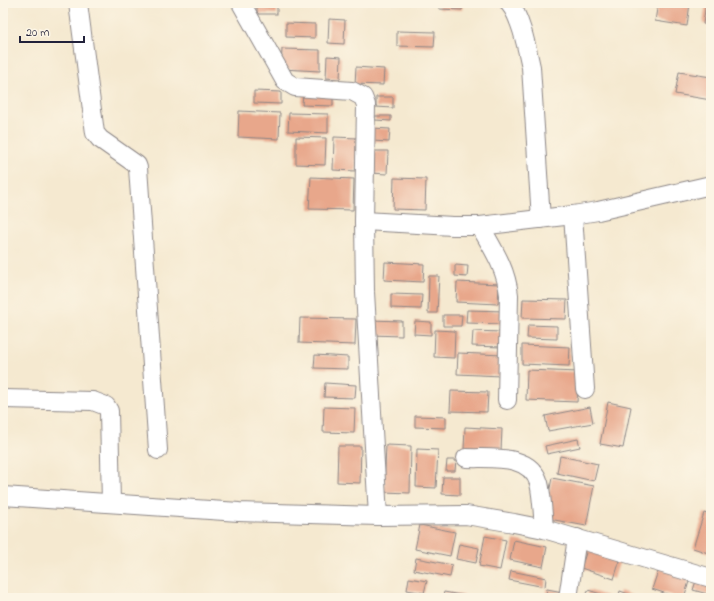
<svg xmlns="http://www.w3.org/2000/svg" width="714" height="601" viewBox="0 0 714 601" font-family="'Indie Flower',sans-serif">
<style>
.building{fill:#e8a78b}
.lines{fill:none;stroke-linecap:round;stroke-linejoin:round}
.street-casing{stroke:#8c8686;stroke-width:20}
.street{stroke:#fff;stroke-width:18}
</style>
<rect width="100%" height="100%" fill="#fcf5e5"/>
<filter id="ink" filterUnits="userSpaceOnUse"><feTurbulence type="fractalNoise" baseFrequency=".025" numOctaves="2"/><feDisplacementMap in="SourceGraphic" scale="8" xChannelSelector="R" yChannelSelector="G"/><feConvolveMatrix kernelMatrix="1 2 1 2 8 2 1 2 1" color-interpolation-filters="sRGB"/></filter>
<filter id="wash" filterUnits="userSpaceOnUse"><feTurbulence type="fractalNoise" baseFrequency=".012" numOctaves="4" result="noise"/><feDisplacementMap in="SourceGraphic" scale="16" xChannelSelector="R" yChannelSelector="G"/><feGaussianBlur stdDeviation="0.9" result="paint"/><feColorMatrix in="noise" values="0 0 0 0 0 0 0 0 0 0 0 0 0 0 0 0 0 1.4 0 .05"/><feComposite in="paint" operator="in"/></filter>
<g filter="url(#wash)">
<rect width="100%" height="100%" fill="#f5e9d0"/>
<g id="blocks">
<g class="building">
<rect x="257" y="3" width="20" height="11"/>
<polygon points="439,3 463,3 462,10 439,9"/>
<polygon points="658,3 690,3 687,26 655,21"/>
<polygon points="706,3 711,3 711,25 703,24"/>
<polygon points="329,19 345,20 344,44 328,43"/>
<polygon points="286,23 315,24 315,38 286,37"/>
<polygon points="397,31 435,32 434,47 397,46"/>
<polygon points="282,49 320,50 320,71 281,69"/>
<polygon points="327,56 341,57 340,79 326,78"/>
<polygon points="356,67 384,69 383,85 355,84"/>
<polygon points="679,72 711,77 711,100 675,94"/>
<polygon points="254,91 281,92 281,104 254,103"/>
<polygon points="303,93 333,95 333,106 302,105"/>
<polygon points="376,97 393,97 393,108 376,107"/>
<polygon points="239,111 280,113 279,139 238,137"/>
<polygon points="289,113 328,114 328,133 288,131"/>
<polygon points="375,116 391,116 391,121 375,120"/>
<polygon points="372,128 390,129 389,142 372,141"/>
<polygon points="296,137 326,138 325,165 296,164"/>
<polygon points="334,137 357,138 356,171 333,170"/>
<polygon points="371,151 388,151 387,174 370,173"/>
<polygon points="311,177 354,179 353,210 309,209"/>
<polygon points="394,178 426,179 425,210 393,209"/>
<polygon points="385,262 424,264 423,282 384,280"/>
<polygon points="455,265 468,266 467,277 455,276"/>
<polygon points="429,276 439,276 437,313 428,313"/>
<polygon points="457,282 499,284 498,304 456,302"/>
<polygon points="391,294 422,295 421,309 391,308"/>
<polygon points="523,299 567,300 566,319 522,318"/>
<polygon points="467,310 505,311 505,324 466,323"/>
<polygon points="443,315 462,315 461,326 443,326"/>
<polygon points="300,318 356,319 355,345 299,343"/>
<polygon points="370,320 402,321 402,336 370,335"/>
<polygon points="415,321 431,322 431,335 414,334"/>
<polygon points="528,325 557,326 557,339 527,338"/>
<polygon points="435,330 455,331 454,358 434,357"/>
<polygon points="473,331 502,332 501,347 472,346"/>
<polygon points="522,345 570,347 569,366 522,364"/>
<polygon points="458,353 502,355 501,376 457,374"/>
<polygon points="315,355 348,357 348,369 314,368"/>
<polygon points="527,370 579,372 577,402 526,400"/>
<polygon points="325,383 356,385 355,398 324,397"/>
<polygon points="451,391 488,392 487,412 450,411"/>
<polygon points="608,402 631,407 623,448 600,444"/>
<polygon points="324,407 355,408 354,433 323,432"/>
<polygon points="590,407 593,423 548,431 545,416"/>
<polygon points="415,416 446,417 446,428 415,427"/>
<polygon points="465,427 502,429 501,451 464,450"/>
<polygon points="578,439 580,447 547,454 545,446"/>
<polygon points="386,445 411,446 410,493 384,492"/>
<polygon points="338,446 361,446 360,483 337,482"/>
<polygon points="417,449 438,450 436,488 416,487"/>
<polygon points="560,456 598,464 594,481 557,473"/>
<polygon points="447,460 456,460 455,471 446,471"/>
<polygon points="443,477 460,477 460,495 442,494"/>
<polygon points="552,478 594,486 586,526 544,518"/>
<polygon points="704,513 711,515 711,554 693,548"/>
<polygon points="420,525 455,532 450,556 415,549"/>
<polygon points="485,536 506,540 500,570 479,566"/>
<polygon points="514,540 547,547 543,567 510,560"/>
<polygon points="459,544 479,548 476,563 456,559"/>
<polygon points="589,544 622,554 614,579 581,568"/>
<polygon points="416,558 452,565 450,577 414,570"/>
<polygon points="659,568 690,578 684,598 679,598 652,589"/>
<polygon points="511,571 546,578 545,587 509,580"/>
<polygon points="698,575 711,579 711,595 693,590"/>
<polygon points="409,578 427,581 424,593 407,590"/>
<polygon points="547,589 563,592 562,598 545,598"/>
<polygon points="588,590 607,596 606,598 586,598"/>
<polygon points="620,591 640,598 618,598"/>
<polygon points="444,592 472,597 472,598 442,598"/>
<polygon points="399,594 417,597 417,598 399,598"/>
</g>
</g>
</g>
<g filter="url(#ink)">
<use href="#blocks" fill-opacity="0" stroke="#8c8686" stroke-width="1"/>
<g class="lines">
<defs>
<g id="street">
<polyline points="78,3 95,133 100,139 137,165 138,168 158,450"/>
<polyline points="241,3 285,81 295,87 352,91 363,97 366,105 364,221 365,292 378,516"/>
<path d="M 509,3 C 521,17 527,49 531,67 L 541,219"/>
<polyline points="573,215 585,389"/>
<polyline points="364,221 453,226 480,226 573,215 598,211 711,185"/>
<path d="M 480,226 C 493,249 506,268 509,295 L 507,400"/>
<polyline points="3,399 93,401 106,406 109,411 111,503"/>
<path d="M 466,458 C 491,459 530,453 539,483 C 542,495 543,517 544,529"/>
<polyline points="3,496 239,512 378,516 466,515 514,523 544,529 711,578"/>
<polyline points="568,598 577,538"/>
</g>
</defs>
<use href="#street" class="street-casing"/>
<use href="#street" class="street"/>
</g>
</g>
<rect width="714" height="601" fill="none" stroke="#fcf5e5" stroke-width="16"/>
<path d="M20 36v6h64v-6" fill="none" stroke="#22223b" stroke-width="2"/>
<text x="26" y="36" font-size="12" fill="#22223b" stroke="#fcf5e5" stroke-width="3" paint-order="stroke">20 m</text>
</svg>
